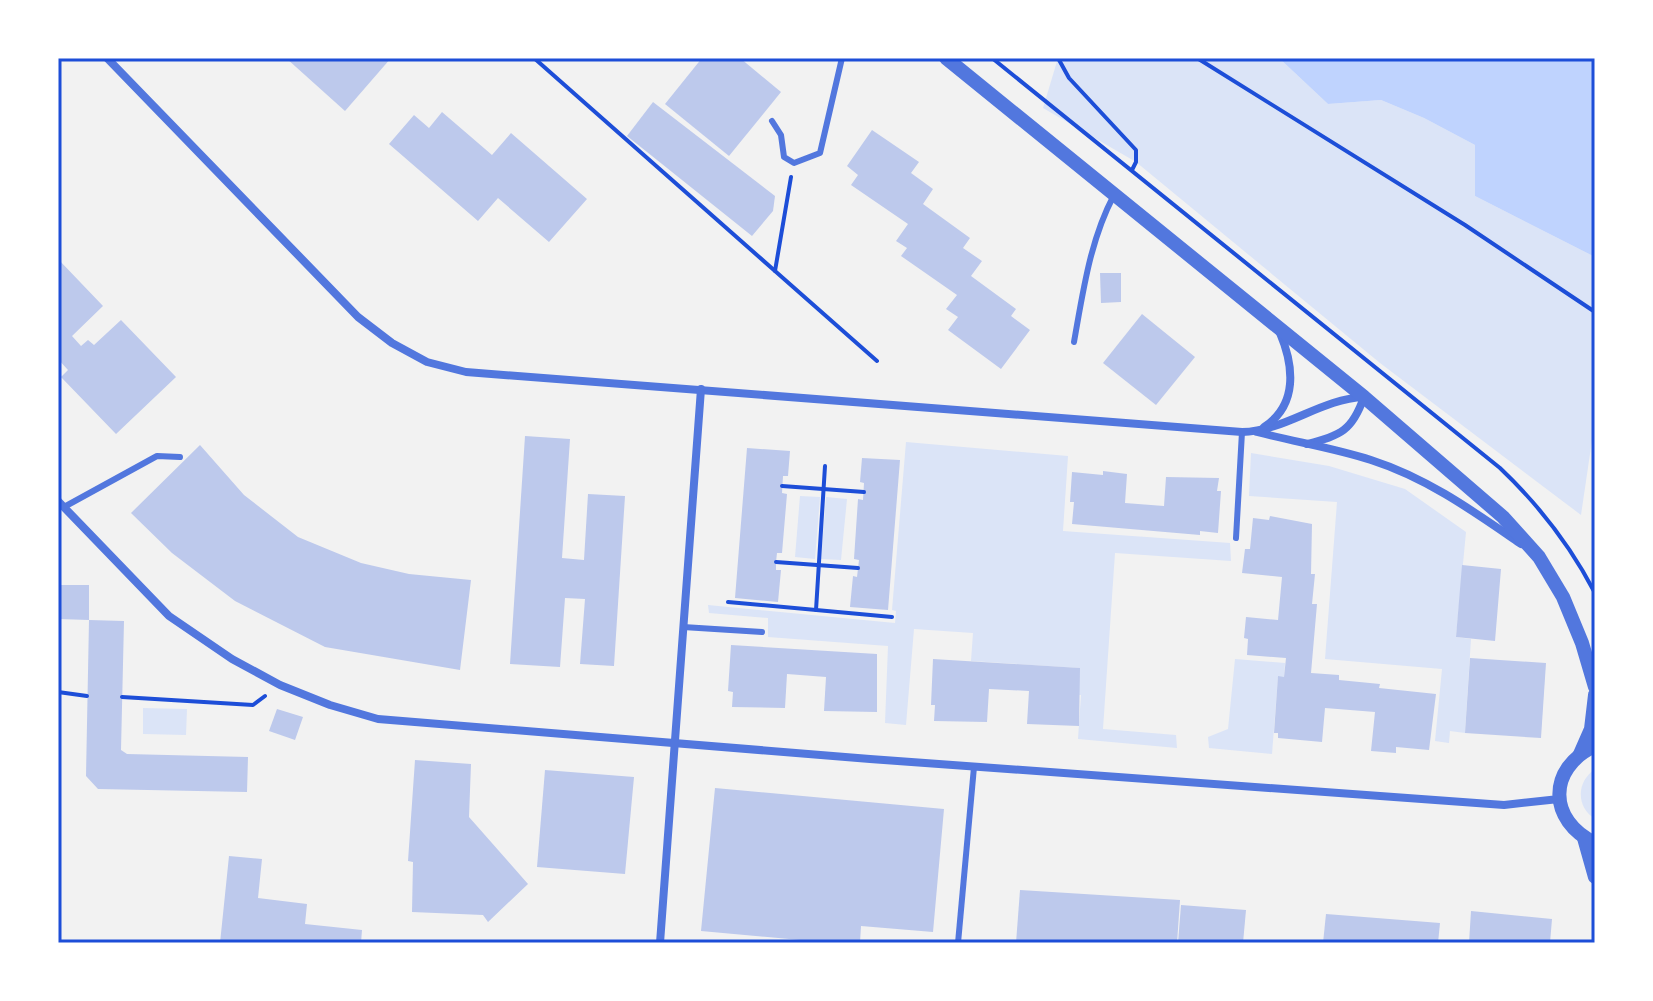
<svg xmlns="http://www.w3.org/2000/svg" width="1653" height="1001" viewBox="0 0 1653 1001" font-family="'Exo 2',sans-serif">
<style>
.green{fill:#dbe4f7}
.water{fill:#bfd3fe}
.building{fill:#bdc9ec}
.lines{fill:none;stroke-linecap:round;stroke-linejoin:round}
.path{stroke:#1d4ed8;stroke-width:4}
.service{stroke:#5277de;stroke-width:6}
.minor{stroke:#5277de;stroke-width:8}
.tertiary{stroke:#5277de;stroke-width:14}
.neatline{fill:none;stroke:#1d4ed8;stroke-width:3}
</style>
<rect width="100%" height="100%" fill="#f2f2f2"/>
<g class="green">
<polygon points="1058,58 1279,58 1328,104 1381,100 1424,118 1475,145 1475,196 1595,257 1595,420 1581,515 1380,363 1136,162 1043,108"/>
<polygon points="906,442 1068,456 1063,531 1230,543 1231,561 1115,553 1103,729 1176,735 1177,748 1078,739 1081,695 1078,695 1079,668 971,661 973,633 914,629 906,725 885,723 888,646 768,637 768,618 709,613 708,605 895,623 896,611 892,610"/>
<polygon points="1251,453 1329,466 1405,489 1466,532 1456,637 1471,639 1465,733 1450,731 1449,743 1435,741 1442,669 1325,659 1337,502 1249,496"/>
<polygon points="800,496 820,497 815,559 795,557"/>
<polygon points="826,497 847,499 841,560 821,559"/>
<polygon points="1235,659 1285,663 1284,677 1278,677 1272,754 1209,748 1208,737 1228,729"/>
<polygon points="143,708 187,709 186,735 143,734"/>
<path d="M 1595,769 L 1595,819 C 1576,807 1576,782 1595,769 Z"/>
</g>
<polygon class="water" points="1279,58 1595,58 1595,257 1475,196 1475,145 1424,118 1381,100 1328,104"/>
<g class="building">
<polygon points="286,58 391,58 345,111"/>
<polygon points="702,58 740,58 781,92 729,156 665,104"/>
<polygon points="653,102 775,196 773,211 752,236 627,136"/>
<polygon points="442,112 492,155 511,133 587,199 549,242 498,198 478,221 389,144 414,115 429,128"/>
<polygon points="872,130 919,162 911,173 933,189 923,204 970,238 963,248 982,261 971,276 1016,309 1011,316 1030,330 1001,369 948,330 958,317 946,309 957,295 901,256 907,248 896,241 908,224 851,185 858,175 847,166"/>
<polygon points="58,259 103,306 72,336 81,346 88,340 94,345 121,320 176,377 116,434 61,377 68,370 58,359"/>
<polygon points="1100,273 1121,273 1121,302 1101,303"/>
<polygon points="1142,314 1195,357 1156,405 1103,363"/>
<polygon points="525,436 570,439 562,558 584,560 588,494 625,496 614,666 580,664 585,599 565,598 560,667 510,664"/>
<polygon points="200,445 244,495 298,537 361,563 409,574 471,580 460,670 325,647 235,601 172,553 131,513"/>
<polygon points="747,448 790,451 788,476 783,476 782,493 787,494 782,553 777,553 776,562 776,570 781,570 778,602 735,598"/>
<polygon points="862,458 900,460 888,610 850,607 853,576 857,577 859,560 854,559 858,499 863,500 864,483 860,482"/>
<polygon points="1103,471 1127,474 1125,503 1164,506 1166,477 1219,478 1217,491 1221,491 1218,533 1200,531 1200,535 1072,524 1074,502 1070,502 1072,472 1103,475"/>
<polygon points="1270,516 1312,524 1311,574 1315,574 1312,604 1317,604 1311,673 1339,675 1339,680 1380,684 1379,688 1436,694 1429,750 1396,747 1396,753 1371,751 1375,712 1325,708 1322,742 1278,738 1278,733 1274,733 1278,676 1284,677 1286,658 1247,655 1248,639 1244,638 1246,617 1278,620 1282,577 1242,573 1245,549 1250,549 1253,518 1269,520"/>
<polygon points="1462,565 1501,569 1495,641 1456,637"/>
<polygon points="58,585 89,585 89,620 124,621 121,750 127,754 248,757 247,792 98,789 86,776 89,620 58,619"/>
<polygon points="731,645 877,654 877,712 824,711 826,677 787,674 785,708 732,707 733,692 728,691"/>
<polygon points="1470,658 1546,663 1541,738 1465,733"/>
<polygon points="933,659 1080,668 1079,726 1027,724 1029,691 989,689 987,722 934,721 935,705 931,705"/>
<polygon points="277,709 303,717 295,740 269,731"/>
<polygon points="415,760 471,764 469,817 528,884 488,922 483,915 412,912 413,862 408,861"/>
<polygon points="545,770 634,777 625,874 537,867"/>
<polygon points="715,788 944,809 933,932 861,926 860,943 833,943 701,931"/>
<polygon points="229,856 262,859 258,898 307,904 305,924 362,930 361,943 220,943"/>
<polygon points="1020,890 1180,900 1177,943 1016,943"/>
<polygon points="1181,905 1246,910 1243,943 1178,943"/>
<polygon points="1471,911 1552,919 1550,943 1469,943"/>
<polygon points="1326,914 1440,923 1438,943 1323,943"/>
</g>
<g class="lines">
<g class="path">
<polyline points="534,58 775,271"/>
<path d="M 992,58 L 1500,468 C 1539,505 1570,545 1595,593"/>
<polyline points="1058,58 1069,78 1136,150 1136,162 1132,170"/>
<polyline points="1197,58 1465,225 1595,312"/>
<polyline points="791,177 775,271 877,361"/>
<polyline points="782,486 864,492"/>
<polyline points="776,562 858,568"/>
<polyline points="728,602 892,617"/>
<polyline points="816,610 825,466"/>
<polyline points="58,692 87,696"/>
<polyline points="122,697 253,705 265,696"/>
</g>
<g class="service">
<polyline points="772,121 781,135 784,157 794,163 820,153 842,58"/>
<path d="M 1074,342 C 1083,292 1090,240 1114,195"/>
<polyline points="64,507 157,456 180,457"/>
<polyline points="1236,538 1242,432"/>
<polyline points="683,627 762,632"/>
<polyline points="958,943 974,767"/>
</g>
<g class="minor">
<path d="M 107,58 L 358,317 L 392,343 L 427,362 L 466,372 L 1242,432 C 1286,431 1320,399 1364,397 C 1352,431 1341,435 1307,444"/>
<path d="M 1264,427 C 1298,405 1294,366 1280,333"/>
<path d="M 1257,432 C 1295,442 1334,448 1371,460 C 1427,478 1473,511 1521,544"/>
<polyline points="58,501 169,616 232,659 280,685 330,705 378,719 870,759 1504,805 1559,799"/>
<polyline points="660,943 701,389"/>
</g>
<g class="tertiary">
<polyline points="946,58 1364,397 1503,517 1539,557 1563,597 1582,643 1595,687"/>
<path d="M 1595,746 C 1547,768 1548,821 1595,843"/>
<polyline points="1580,754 1591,729 1595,695"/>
<polyline points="1584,838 1595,877"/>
</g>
</g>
<rect width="1653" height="1001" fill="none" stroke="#ffffff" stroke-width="120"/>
<rect x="60" y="60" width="1533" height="881" class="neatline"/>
</svg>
